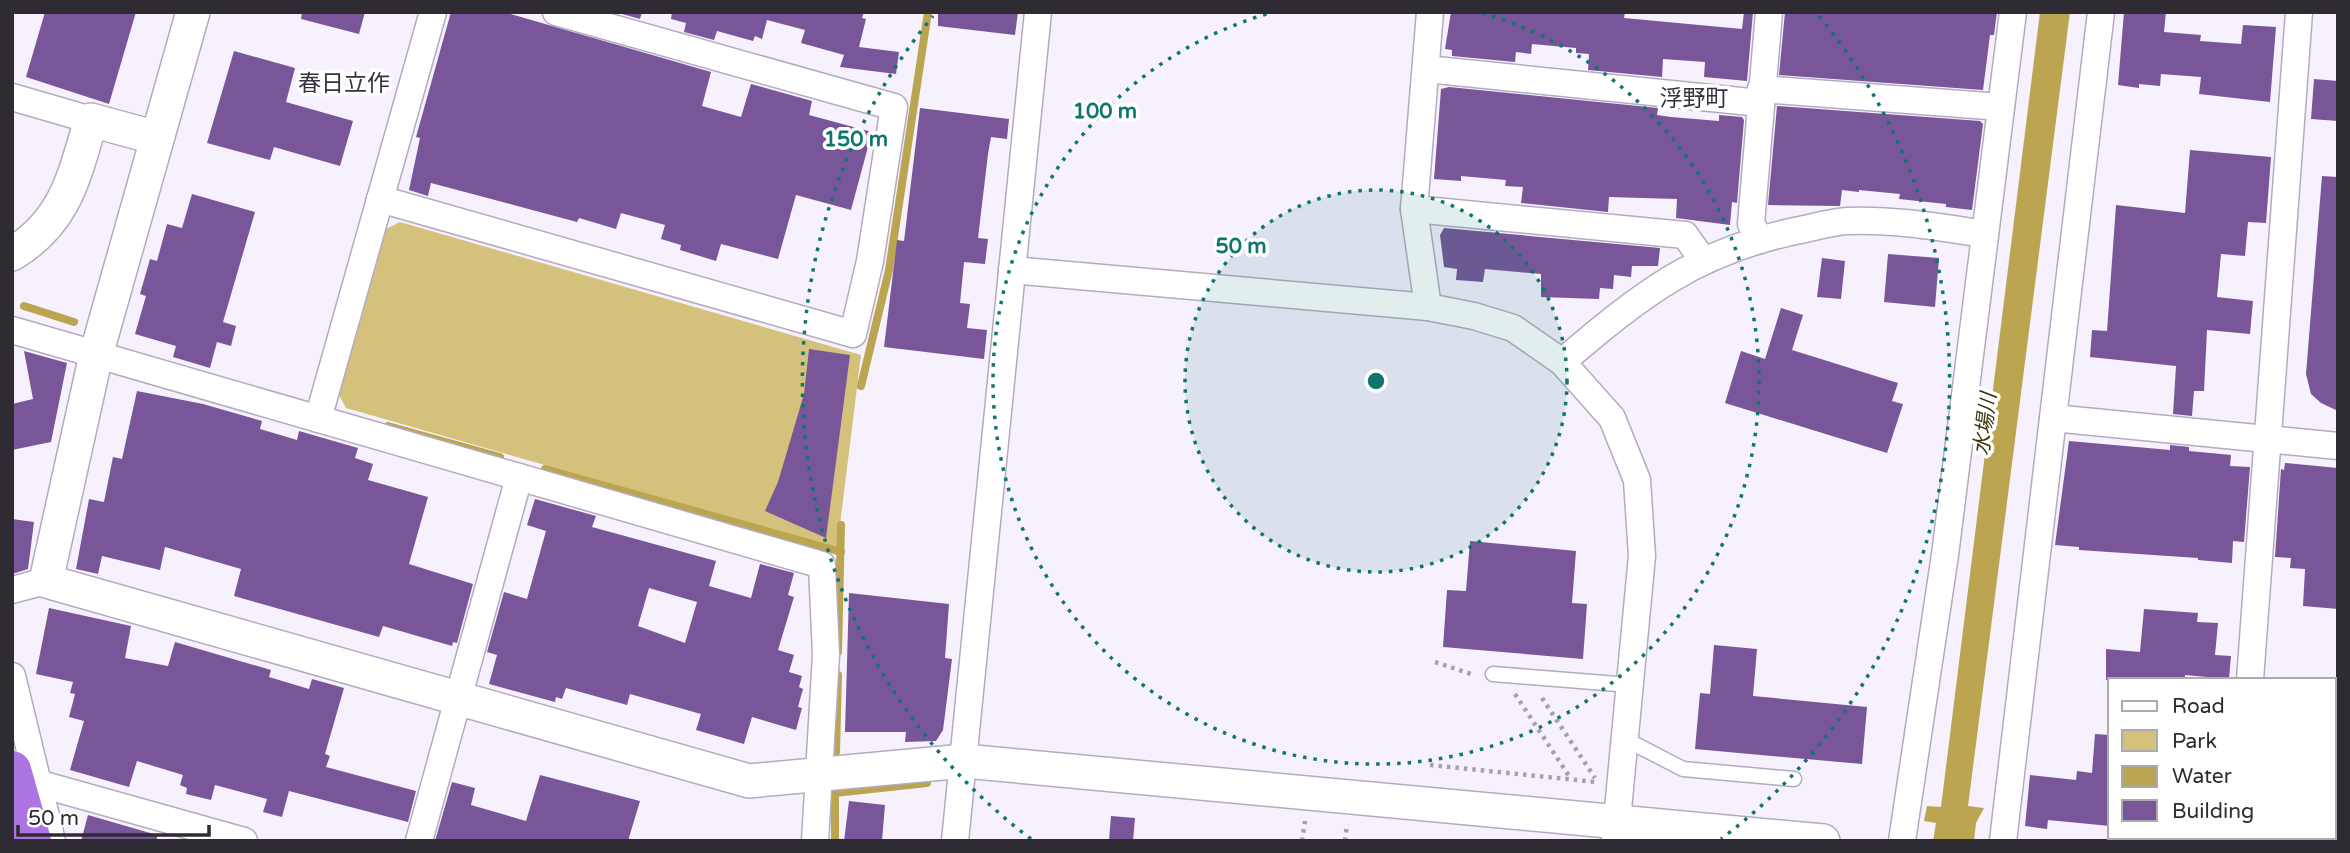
<svg xmlns="http://www.w3.org/2000/svg" width="2350" height="853" viewBox="0 0 2350 853" font-family="'Varela Round','Noto Sans JP',sans-serif">
<style>
.green{fill:#d4c17b}
.water{fill:#bba550}
.lines{fill:none;stroke-linecap:round;stroke-linejoin:round}
.stream{stroke:#bba550;stroke-width:8}
.building{fill:#785699;fill-rule:evenodd}
.service-casing{stroke:#b5abc0;stroke-width:17}
.minor-casing{stroke:#b5abc0;stroke-width:29}
.tertiary-casing{stroke:#b5abc0;stroke-width:36}
.motorway-casing{stroke:#d5d5d6;stroke-width:41}
.path{stroke:#a6a1ac;stroke-width:4.5;stroke-dasharray:3.5 5;stroke-linecap:butt}
.service{stroke:#fff;stroke-width:14}
.minor{stroke:#fff;stroke-width:26}
.tertiary{stroke:#fff;stroke-width:33}
.motorway{stroke:#ad74e3;stroke-width:38}
.ring{fill:none;stroke:#0f766e;stroke-width:3.5;stroke-dasharray:3.5 7}
.labels{text-anchor:middle;stroke-width:7;stroke-linejoin:round;paint-order:stroke}
.water-label{font-size:21px;font-style:italic;fill:#3d340e;stroke:#fff}
.quarter-label{font-size:23px;fill:#383040;stroke:#fff}
.centre{fill:#0f766e;stroke:#fff;stroke-width:3.5}
.ring-label{font-size:21px;text-anchor:middle;font-weight:bold;fill:#0f766e;stroke:#fff;stroke-width:7;stroke-linejoin:round;paint-order:stroke}
</style>
<rect width="100%" height="100%" fill="#f7f1fe"/>
<polygon class="green" points="400,222 861,355 837,549 346,408 339,395 386,229"/>
<polygon class="water" points="2040,12 2070,12 1968,806 1984,808 1976,823 1974,841 1933,841 1936,823 1924,821 1927,806 1941,807"/>
<g class="lines">
<g class="stream">
<polyline points="24,306 74,322"/>
<polyline points="861,386 889,270 928,12"/>
<polyline points="388,426 500,457"/>
<polyline points="545,469 841,552"/>
<polyline points="838,652 841,525"/>
<polyline points="836,752 838,675"/>
<polyline points="835,841 835,793 927,783"/>
</g>
</g>
<g class="building">
<polygon points="45,12 136,12 109,104 26,77"/>
<polygon points="302,12 365,12 359,34 301,19"/>
<polygon points="451,12 504,12 711,72 702,106 741,117 751,84 812,101 809,115 872,132 851,210 796,195 778,259 721,244 716,261 680,250 681,245 661,239 665,225 621,213 616,229 579,218 577,222 431,183 428,196 409,190 420,138 416,137"/>
<polygon points="615,12 642,12 640,19"/>
<polygon points="672,12 864,12 862,18 866,19 859,47 899,52 896,74 840,67 844,55 801,43 805,30 767,20 762,39 755,36 753,41 717,31 714,40 684,32 686,23 671,19"/>
<polygon points="938,12 1018,12 1015,35 938,26"/>
<polygon points="1451,12 1625,12 1624,18 1742,29 1744,12 1753,12 1747,81 1704,77 1705,62 1663,59 1662,77 1588,70 1589,54 1576,53 1576,48 1532,44 1531,54 1516,52 1515,62 1452,56 1452,50 1445,49"/>
<polygon points="1785,12 1997,12 1994,35 1990,35 1983,90 1779,75"/>
<polygon points="2124,12 2166,12 2164,32 2201,35 2200,41 2241,44 2243,25 2276,27 2270,102 2199,94 2201,77 2161,74 2160,86 2139,84 2139,88 2118,85"/>
<polygon points="234,51 295,68 286,102 353,121 340,166 274,147 270,160 207,143"/>
<polygon points="2314,79 2338,81 2338,121 2311,119"/>
<polygon points="1449,87 1658,108 1657,115 1671,117 1719,121 1719,115 1742,117 1744,120 1737,203 1732,202 1730,225 1676,218 1677,199 1609,197 1608,212 1521,203 1523,187 1505,186 1506,180 1461,176 1461,181 1434,179 1441,89"/>
<polygon points="1777,106 1980,121 1983,124 1972,210 1946,207 1946,204 1899,199 1900,194 1859,190 1859,192 1842,190 1840,206 1768,205"/>
<polygon points="920,108 1009,119 1007,139 991,137 988,154 978,238 988,239 985,264 964,262 960,303 970,304 967,328 987,330 984,359 884,347 897,240 904,241"/>
<polygon points="2190,150 2271,157 2266,223 2248,222 2245,256 2221,254 2217,297 2253,301 2250,334 2207,330 2204,391 2194,391 2192,416 2173,414 2176,366 2090,357 2092,330 2107,331 2116,205 2185,213"/>
<polygon points="2322,176 2338,177 2338,411 2321,403 2311,394 2306,374"/>
<polygon points="192,194 255,212 223,322 236,326 231,346 217,342 210,368 173,357 176,346 135,334 146,296 140,294 150,259 157,261 167,224 182,228"/>
<polygon points="1444,228 1660,248 1658,266 1632,266 1631,277 1614,275 1613,289 1600,288 1599,299 1541,297 1541,274 1485,269 1483,282 1456,280 1457,269 1444,267 1440,235"/>
<polygon points="1888,254 1939,258 1935,307 1884,302"/>
<polygon points="1822,258 1845,261 1841,299 1817,297"/>
<polygon points="1781,308 1803,315 1792,350 1898,383 1892,401 1903,404 1887,453 1725,403 1741,351 1765,359"/>
<polygon points="809,349 850,355 826,538 765,511 778,482 804,394"/>
<polygon points="24,351 67,363 51,442 12,450 12,404 33,399"/>
<polygon points="137,391 203,404 262,421 260,429 297,440 299,431 358,448 355,458 373,464 368,480 428,497 409,564 473,584 457,643 453,642 452,646 383,626 379,637 234,596 241,569 165,547 160,570 102,556 98,574 76,569 89,499 104,502 113,457 122,459"/>
<polygon points="2069,441 2170,450 2170,445 2189,447 2189,451 2231,455 2230,466 2250,467 2244,542 2233,541 2232,563 2198,560 2198,558 2079,550 2079,547 2055,545"/>
<polygon points="2285,463 2338,468 2338,609 2303,606 2305,569 2290,568 2291,558 2275,557 2281,469 2284,470"/>
<path d="M 535,499 L 596,516 L 592,527 L 716,561 L 709,586 L 751,598 L 760,564 L 794,573 L 788,595 L 794,597 L 778,650 L 794,655 L 789,672 L 802,676 L 799,687 L 803,689 L 798,707 L 802,708 L 796,730 L 752,717 L 744,744 L 696,730 L 701,714 L 630,694 L 627,705 L 566,688 L 562,699 L 556,697 L 555,702 L 489,684 L 497,655 L 487,652 L 504,592 L 527,599 L 546,531 L 527,525 ZM 649,588 L 697,602 L 685,643 L 638,626 Z"/>
<polygon points="12,519 34,522 28,569 12,574"/>
<polygon points="1470,541 1576,551 1572,603 1587,604 1583,659 1443,647 1447,590 1466,591"/>
<polygon points="849,593 949,604 945,658 952,659 943,730 936,741 905,742 906,732 845,732"/>
<polygon points="49,608 131,626 125,658 168,666 175,642 271,670 269,677 309,689 312,679 344,688 325,754 330,756 326,767 416,791 408,822 289,791 282,817 263,812 267,799 215,785 211,800 186,794 187,788 180,785 183,775 137,761 129,787 70,770 84,721 69,717 75,694 70,693 73,682 36,674"/>
<polygon points="2144,609 2198,613 2197,622 2218,623 2215,655 2231,656 2229,679 2185,675 2185,680 2106,680 2106,649 2140,652"/>
<polygon points="1714,645 1757,649 1753,696 1867,707 1862,764 1695,749 1700,693 1710,694"/>
<polygon points="2095,734 2110,735 2110,826 2048,820 2047,829 2025,826 2030,775 2076,780 2077,771 2092,773"/>
<polygon points="540,775 640,801 628,841 435,841 452,782 475,788 471,805 526,821"/>
<polygon points="849,801 885,805 882,841 844,841"/>
<polygon points="88,815 157,835 157,841 81,841"/>
<polygon points="1111,816 1135,818 1133,841 1109,841"/>
</g>
<g class="lines">
<defs>
<g id="service">
<polyline points="1493,674 1630,685"/>
<polyline points="1625,739 1683,769 1794,779"/>
</g>
<g id="minor">
<polyline points="1426,69 1760,103"/>
<polyline points="1761,89 2001,107"/>
<polyline points="12,97 91,120"/>
<polyline points="380,199 853,334 870,261 894,107 556,12"/>
<polyline points="1414,209 1685,235 1703,260"/>
<polyline points="1761,240 1751,224 1769,12"/>
<polyline points="1012,270 1428,307 1474,316 1513,328 1562,362 1612,418 1637,480 1642,556 1615,841"/>
<polyline points="1428,307 1414,209 1430,12"/>
<polyline points="12,330 822,565 826,655 815,841"/>
<path d="M 1562,362 C 1641,295 1695,251 1800,230 C 1815,227 1831,222 1847,221 C 1893,219 1939,227 1984,234"/>
<polyline points="2053,418 2338,446"/>
<polyline points="318,419 433,12"/>
<polyline points="12,590 46,581"/>
<polyline points="12,676 52,841"/>
<polyline points="2250,680 2299,12"/>
<polyline points="37,783 244,841"/>
<polyline points="419,841 519,477"/>
<polyline points="955,841 1038,12"/>
<polyline points="1902,841 1945,555 2013,12"/>
<polyline points="2003,841 2101,12"/>
<polyline points="2238,841 2239,837"/>
</g>
<g id="tertiary">
<polyline points="193,12 96,355 46,581 749,781 964,761 1823,841"/>
<path d="M 12,254 C 66,221 74,177 91,120 L 157,138"/>
</g>
<polyline id="motorway" points="12,770 32,841"/>
</defs>
<use href="#service" class="service-casing"/>
<use href="#minor" class="minor-casing"/>
<use href="#tertiary" class="tertiary-casing"/>
<use href="#motorway" class="motorway-casing"/>
<g class="path">
<polyline points="1435,662 1474,675"/>
<polyline points="1515,694 1571,779"/>
<polyline points="1542,698 1595,778"/>
<polyline points="1430,765 1596,782"/>
<polyline points="1302,841 1305,821"/>
<polyline points="1345,841 1347,824"/>
</g>
<use href="#service" class="service"/>
<use href="#minor" class="minor"/>
<use href="#tertiary" class="tertiary"/>
<use href="#motorway" class="motorway"/>
</g>
<circle cx="1376" cy="381" r="191" fill="#0f766e" fill-opacity=".12"/>
<g class="ring">
<circle cx="1376" cy="381" r="191"/>
<path d="M1482 13A383 383 0 1 1 1270 13"/>
<path d="M1031 839A574 574 0 0 1 933 16M1819 16A574 574 0 0 1 1721 839"/>
</g>
<g class="labels">
<g class="water-label">
<text transform="translate(1985 424) rotate(-83)" y="7">水場川</text>
</g>
<g class="quarter-label">
<text x="344" y="91">春日立作</text>
<text x="1694" y="106">浮野町</text>
</g>
</g>
<circle cx="1376" cy="381" r="10" class="centre"/>
<g class="ring-label">
<text x="1105" y="118">100 m</text>
<text x="856" y="146">150 m</text>
<text x="1241" y="253">50 m</text>
</g>
<rect width="2350" height="853" fill="none" stroke="#2e2b33" stroke-width="28"/>
<rect x="2108" y="678" width="228" height="161" fill="#ffffff" stroke="#abaaad" stroke-width="2"/>
<rect x="2122" y="701" width="35" height="10" fill="#ffffff" stroke="#abaaad" stroke-width="2"/>
<text x="2172" y="713" font-size="21" fill="#2e2b33">Road</text>
<rect x="2122" y="730" width="35" height="21" fill="#d4c17b" stroke="#abaaad" stroke-width="2"/>
<text x="2172" y="748" font-size="21" fill="#2e2b33">Park</text>
<rect x="2122" y="766" width="35" height="21" fill="#bba550" stroke="#abaaad" stroke-width="2"/>
<text x="2172" y="783" font-size="21" fill="#2e2b33">Water</text>
<rect x="2122" y="800" width="35" height="21" fill="#785699" stroke="#abaaad" stroke-width="2"/>
<text x="2172" y="818" font-size="21" fill="#2e2b33">Building</text>
<path d="M18 825v10h191v-10" fill="none" stroke="#2e2b33" stroke-width="3.5"/>
<text x="28" y="825" font-size="21" fill="#2e2b33" stroke="#ffffff" stroke-width="5" paint-order="stroke">50 m</text>
</svg>
